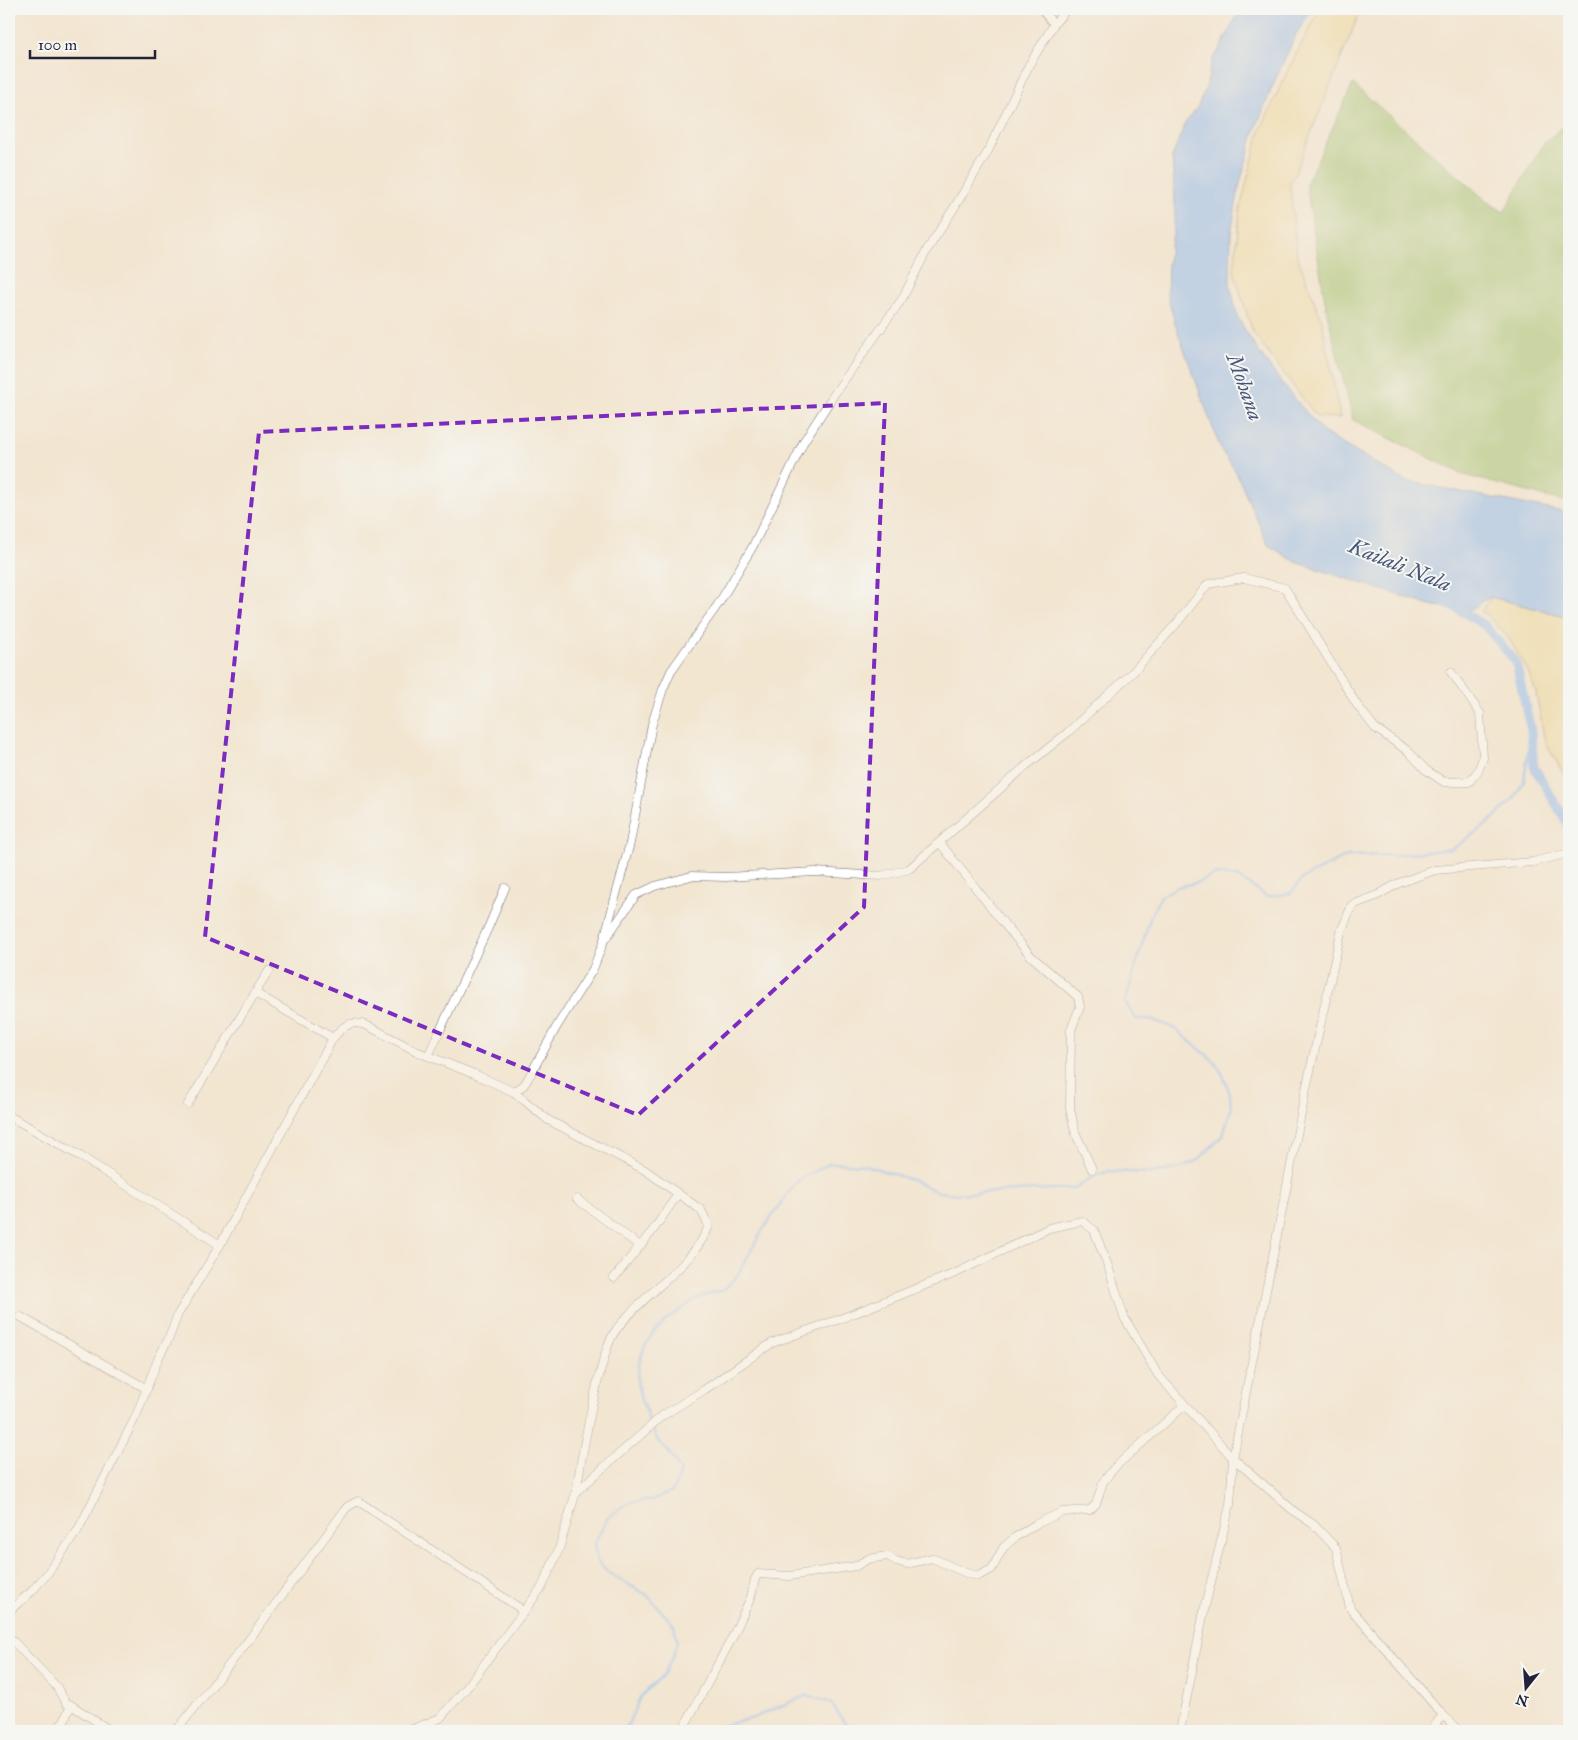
<svg xmlns="http://www.w3.org/2000/svg" width="1578" height="1740" viewBox="0 0 1578 1740" font-family="'IM FELL Great Primer',serif">
<style>
.green{fill:#9ac16c;stroke:#5e7254}
.sand{fill:#eeda9e;stroke:#887e6c}
.water{fill:#8bbaf6;stroke:#566e98}
.lines{fill:none;stroke-linecap:round;stroke-linejoin:round}
.stream{stroke:#8bbaf6;stroke-width:2.5}
.canal{stroke:#8bbaf6;stroke-width:9}
.street-casing{stroke:#6b6770;stroke-width:9}
.street{stroke:#fff;stroke-width:8}
.marked{fill:none;stroke:#7b2cbf;stroke-width:4;stroke-dasharray:10 6;stroke-linejoin:round}
.labels{text-anchor:middle;stroke-width:4;stroke-linejoin:round;paint-order:stroke}
.water-label{font-size:21px;font-style:italic;fill:#47577c;stroke:#f6f6f2}
</style>
<rect width="100%" height="100%" fill="#f6f6f2"/>
<filter id="ink" filterUnits="userSpaceOnUse"><feTurbulence type="fractalNoise" baseFrequency=".02" numOctaves="2"/><feDisplacementMap in="SourceGraphic" scale="10" xChannelSelector="R" yChannelSelector="G"/><feConvolveMatrix kernelMatrix="1 2 1 2 8 2 1 2 1" color-interpolation-filters="sRGB"/></filter>
<filter id="wash" filterUnits="userSpaceOnUse"><feTurbulence type="fractalNoise" baseFrequency=".0096" numOctaves="4" result="noise"/><feDisplacementMap in="SourceGraphic" scale="20" xChannelSelector="R" yChannelSelector="G"/><feGaussianBlur stdDeviation="1.12" result="paint"/><feColorMatrix in="noise" values="0 0 0 0 0 0 0 0 0 0 0 0 0 0 0 0 0 1.4 0 .05"/><feComposite in="paint" operator="in"/></filter>
<g filter="url(#wash)">
<rect width="100%" height="100%" fill="#f2e6d1"/>
<polygon class="green" points="1353,84 1488,202 1504,212 1544,143 1569,121 1569,503 1464,475 1353,420 1327,313 1306,184"/>
<g class="sand">
<polygon points="1320,9 1361,9 1290,185 1297,256 1322,321 1340,418 1317,417 1253,333 1234,272 1240,208 1260,131 1289,68"/>
<polygon points="1490,597 1569,617 1569,783 1545,742 1536,692 1528,671 1508,637 1485,613 1480,612 1488,603"/>
</g>
<polygon class="water" points="1240,9 1313,9 1296,34 1273,85 1254,133 1240,183 1231,233 1230,284 1238,318 1258,351 1284,386 1323,432 1342,444 1406,481 1569,513 1569,617 1490,597 1468,611 1429,605 1296,562 1268,545 1235,470 1221,450 1177,330 1167,294 1168,261 1174,228 1175,200 1172,157 1186,122 1197,108 1206,88 1212,61 1222,45"/>
<g class="lines">
<g class="stream">
<polyline points="627,1731 626,1729 640,1697 664,1674 672,1658 677,1642 674,1625 647,1595 607,1572 597,1561 594,1544 607,1519 619,1509 630,1502 651,1500 673,1491 681,1471 668,1451 658,1441 650,1425 647,1413 641,1400 637,1381 639,1363 644,1348 653,1333 667,1319 697,1298 723,1290 737,1276 762,1231 788,1193 799,1180 830,1163 865,1165 912,1180 938,1192 958,1194 1076,1188 1094,1176 1109,1171 1151,1173 1181,1168 1198,1160 1223,1135 1231,1110 1230,1094 1223,1075 1215,1062 1174,1028 1151,1019 1136,1019 1125,1002 1151,915 1161,896 1178,887 1199,882 1215,874 1238,877 1267,897 1291,893 1302,879 1347,856 1395,855 1452,849 1486,825 1513,800 1524,781 1531,731"/>
<polyline points="707,1731 721,1726 753,1718 807,1695 831,1703 850,1731"/>
</g>
<g class="canal">
<polyline points="1451,605 1484,625 1516,662 1531,731 1534,767 1569,826"/>
<polyline points="1569,1424 1568,1426 1569,1434"/>
</g>
</g>
</g>
<g filter="url(#ink)">
<g class="lines">
<defs>
<g id="street">
<polyline points="1041,9 1054,24"/>
<polyline points="940,843 1005,925 1031,956 1078,997 1080,1007 1071,1030 1070,1108 1075,1132 1092,1169"/>
<polyline points="606,938 636,895 655,886 691,876 726,877 815,872 881,876 909,869 1027,765 1067,733 1133,672 1177,623 1208,584 1244,578 1285,588 1357,705 1375,728 1408,751 1426,770 1444,782 1469,782 1478,771 1483,758 1480,713 1451,672"/>
<polyline points="255,993 269,971"/>
<polyline points="428,1056 488,928 505,888"/>
<path d="M 514,1092 L 548,1120 L 645,1170 L 701,1210 L 709,1226 C 692,1268 643,1293 616,1330 C 606,1344 603,1364 598,1380 C 589,1417 582,1454 576,1492"/>
<polyline points="188,1104 255,993 333,1038"/>
<polyline points="9,1116 80,1156 220,1245"/>
<polyline points="577,1199 640,1246"/>
<polyline points="614,1278 654,1229 678,1194"/>
<polyline points="21,1317 147,1389"/>
<path d="M 9,1611 L 32,1591 L 47,1574 L 78,1530 L 136,1416 L 158,1359 L 169,1338 L 178,1314 L 220,1245 L 333,1038 C 343,1026 350,1020 366,1025 L 418,1052 L 474,1074 L 514,1092 L 524,1085 L 529,1077 L 557,1026 L 593,969 L 603,943 L 630,843 L 652,724 L 663,689 L 671,671 L 719,603 L 753,546 L 804,441 L 837,390 L 902,299 L 927,250 L 954,208 L 987,153 L 1029,65 L 1054,24 L 1067,9"/>
<polyline points="9,1637 56,1686 66,1703 71,1705 64,1721 55,1731"/>
<polyline points="71,1705 111,1731"/>
<polyline points="685,1725 731,1640 751,1597 755,1579 758,1574 789,1576 856,1566 868,1559 888,1556 896,1561 907,1564 932,1558 966,1573 978,1576 992,1569 1003,1548 1014,1538 1036,1524 1062,1512 1090,1510 1096,1504 1103,1482 1115,1467 1185,1405"/>
<polyline points="176,1731 248,1641 339,1518 347,1507 358,1501 518,1607 523,1613"/>
<polyline points="408,1731 440,1718 468,1686 542,1587 559,1549 576,1492 662,1416 704,1390 772,1343 840,1319 958,1272 1049,1228 1082,1221 1094,1230 1108,1266 1124,1317 1158,1375 1233,1458 1306,1089 1341,932 1352,905 1376,896 1399,883 1435,870 1533,862 1569,853"/>
<polyline points="1180,1731 1205,1606 1230,1505 1233,1458 1295,1512 1313,1524 1336,1548 1350,1608 1443,1715 1460,1731"/>
<polyline points="1430,1731 1443,1715"/>
</g>
</defs>
<use href="#street" class="street-casing"/>
<use href="#street" class="street"/>
</g>
</g>
<path d="M0 0H1578V1740H0ZM 885,403 L 864,907 L 638,1115 L 205,937 L 259,432 Z" fill="#f2e6d1" fill-opacity=".55" fill-rule="evenodd"/>
<path class="marked" d="M 885,403 L 864,907 L 638,1115 L 205,937 L 259,432 Z"/>
<g class="labels">
<g class="water-label">
<text transform="translate(1245 387) rotate(70)" y="7">Mohana</text>
<text transform="translate(1400 565) rotate(22)" y="7">Kailali Nala</text>
</g>
</g>
<rect width="1578" height="1740" fill="none" stroke="#f6f6f2" stroke-width="30"/>
<g transform="translate(1526 1688) rotate(197)" stroke="#f6f6f2" stroke-width="4" paint-order="stroke">
<path d="M0-4L9 19L0 12L-9 19Z" fill="#22223b"/>
<text y="-8" font-size="14" font-weight="bold" text-anchor="middle" fill="#22223b">N</text>
</g>
<path d="M30 50v8h125v-8" fill="none" stroke="#22223b" stroke-width="2.5"/>
<text x="38" y="50" font-size="15" fill="#22223b" stroke="#f6f6f2" stroke-width="4" paint-order="stroke">100 m</text>
</svg>
